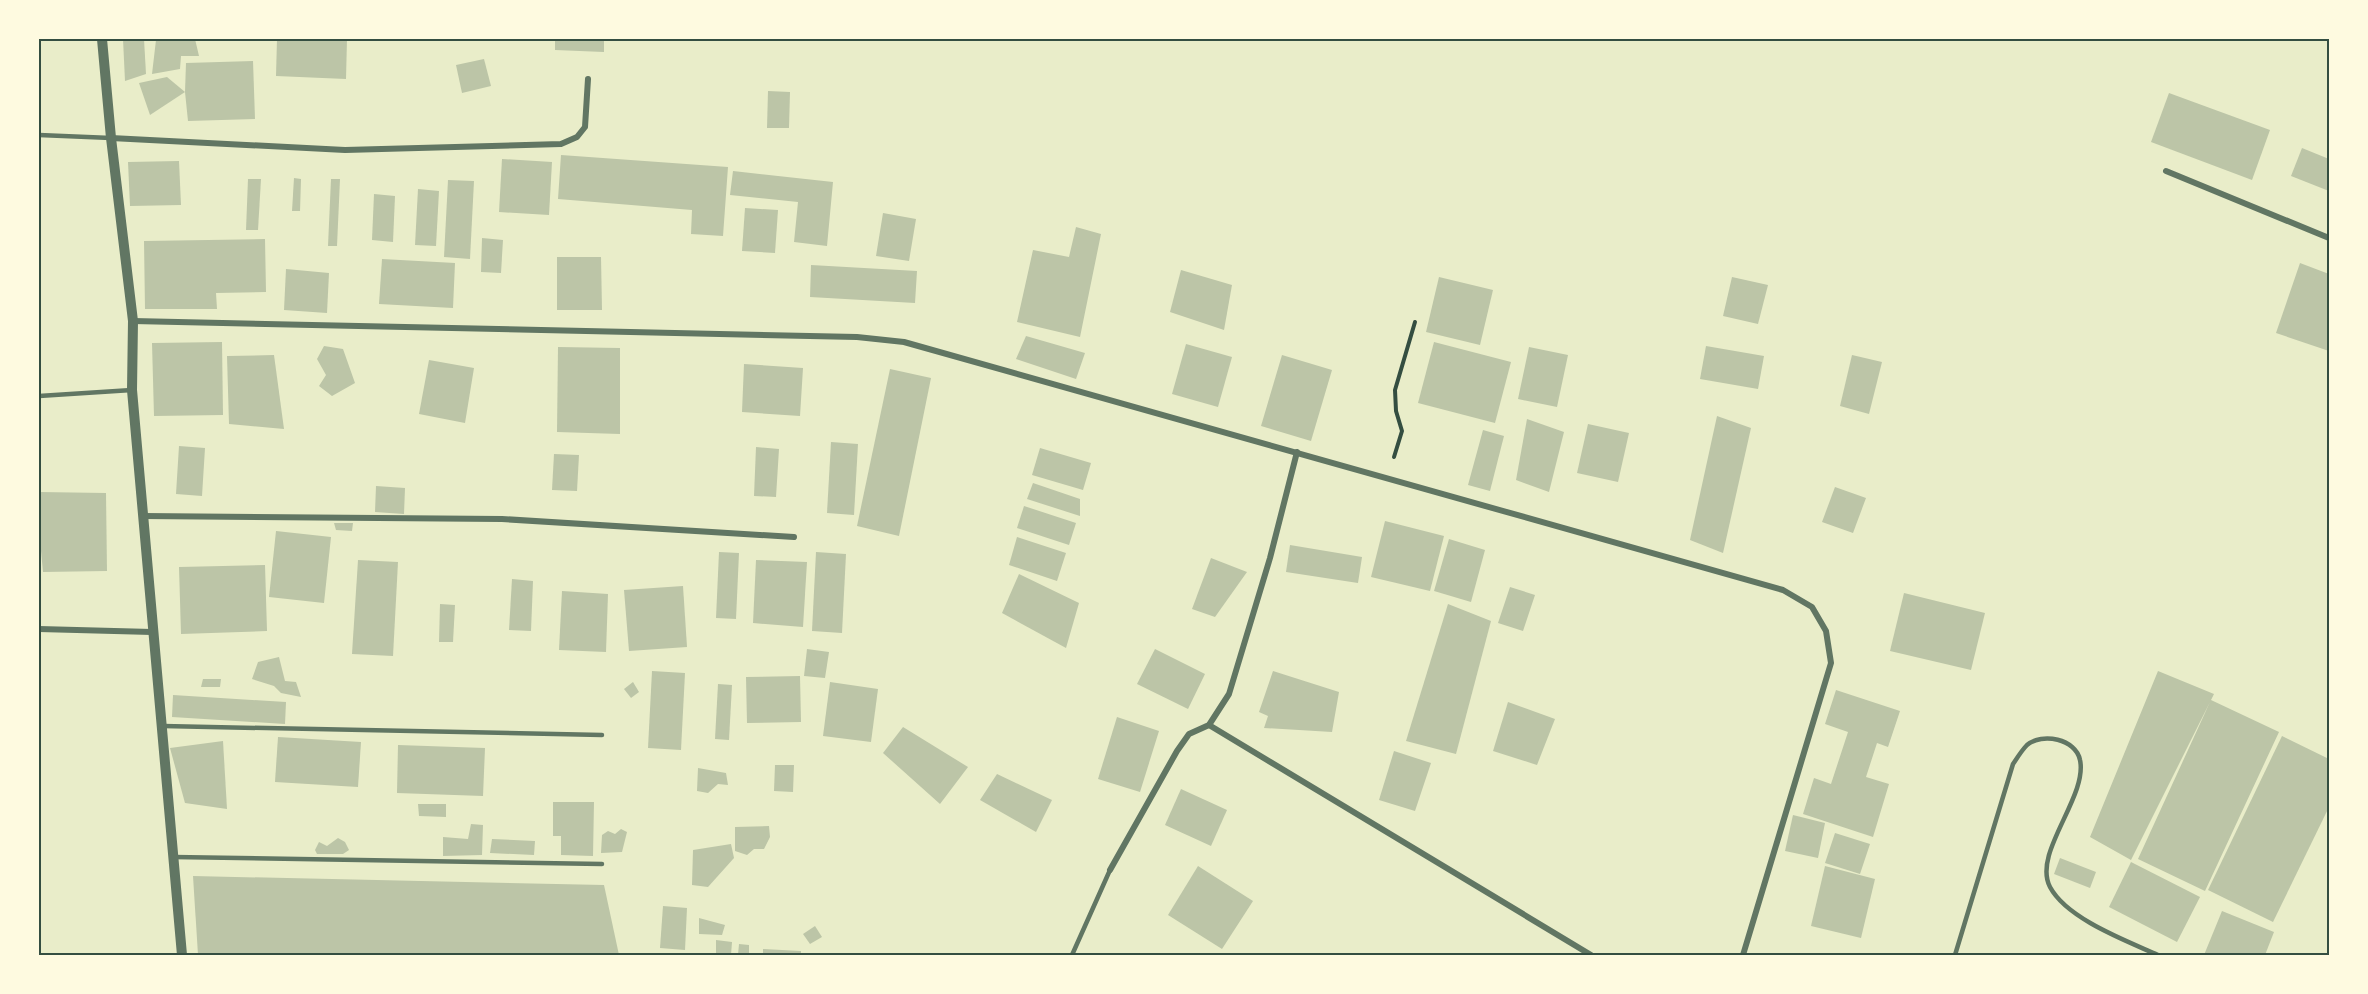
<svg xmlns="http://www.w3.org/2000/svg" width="2368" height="994" viewBox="0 0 2368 994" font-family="'Varela Round',sans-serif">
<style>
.building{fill:#bcc5a7}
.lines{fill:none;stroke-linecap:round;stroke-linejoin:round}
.path{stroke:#344e41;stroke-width:4}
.service{stroke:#617663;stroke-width:4.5}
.minor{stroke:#617663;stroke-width:6}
.tertiary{stroke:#617663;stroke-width:10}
.neatline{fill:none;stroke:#344e41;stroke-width:2}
</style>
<rect width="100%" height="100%" fill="#e9edc9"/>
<g class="building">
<polygon points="123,39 144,39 146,74 125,81"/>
<polygon points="163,39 195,39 199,56 181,56 180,69 152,74 156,40"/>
<polygon points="277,39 347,39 346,79 276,76"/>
<polygon points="555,39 604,39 604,52 555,50"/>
<polygon points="484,59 491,86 462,93 456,65"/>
<polygon points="253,61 255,119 188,121 185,92 186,63"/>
<polygon points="167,77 185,92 150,115 139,83"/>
<polygon points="768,91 790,92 789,128 767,128"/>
<polygon points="2169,93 2270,130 2252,180 2151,142"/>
<polygon points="2302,148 2329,159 2329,191 2291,176"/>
<polygon points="561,155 728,167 723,236 691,234 692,210 558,199"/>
<polygon points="502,159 552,162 549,215 499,212"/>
<polygon points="179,161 181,205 130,206 128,162"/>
<polygon points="733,171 833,182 827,246 794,242 798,202 730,195"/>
<polygon points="294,178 301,179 300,211 292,211"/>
<polygon points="248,179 261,179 258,230 246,230"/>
<polygon points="331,179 340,179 337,246 328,246"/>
<polygon points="448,180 474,181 470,259 444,257"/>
<polygon points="418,189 439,191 436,246 415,245"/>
<polygon points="374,194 395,196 393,242 372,240"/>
<polygon points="745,208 778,210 775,253 742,251"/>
<polygon points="883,213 916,219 909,261 876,256"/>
<polygon points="1076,227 1101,234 1080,337 1017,322 1033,250 1069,257"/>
<polygon points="482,238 503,240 501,273 481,272"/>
<polygon points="265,239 266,292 216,293 217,309 145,309 144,241"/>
<polygon points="557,257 601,257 602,310 557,310"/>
<polygon points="382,259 455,263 453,308 379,304"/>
<polygon points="2300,263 2329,274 2329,351 2276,333"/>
<polygon points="811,265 917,271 915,303 810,297"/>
<polygon points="286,269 329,273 327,313 284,310"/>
<polygon points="1181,270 1232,285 1224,330 1170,312"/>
<polygon points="1439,277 1493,290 1480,345 1426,332"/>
<polygon points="1732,277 1768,285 1758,324 1723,316"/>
<polygon points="1026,336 1085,353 1076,379 1016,359"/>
<polygon points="222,342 223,415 154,416 152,343"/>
<polygon points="1434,342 1511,362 1495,423 1418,403"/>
<polygon points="1186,344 1232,357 1218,407 1172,394"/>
<polygon points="324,346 343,349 355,383 332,396 319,386 326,375 317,359"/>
<polygon points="1706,346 1764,356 1758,389 1700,379"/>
<polygon points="558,347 620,348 620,434 557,432"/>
<polygon points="1529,347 1568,355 1557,407 1518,399"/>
<polygon points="274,355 284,429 229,424 227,356"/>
<polygon points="1282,355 1332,370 1311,441 1261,426"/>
<polygon points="1852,355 1882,362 1869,414 1840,406"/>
<polygon points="429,360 474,368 465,423 419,414"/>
<polygon points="744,364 803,368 800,416 742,412"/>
<polygon points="890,369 931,378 899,536 857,526"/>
<polygon points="1717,416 1751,428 1723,553 1690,540"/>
<polygon points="1527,419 1564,432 1549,492 1516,480"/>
<polygon points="1588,424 1629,433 1618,482 1577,473"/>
<polygon points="1483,430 1504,436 1490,491 1468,485"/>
<polygon points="831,442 858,444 854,515 827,513"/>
<polygon points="179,446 205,448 202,496 176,494"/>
<polygon points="756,447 779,449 776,497 754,496"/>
<polygon points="1040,448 1091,463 1083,490 1032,475"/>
<polygon points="554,454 579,455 577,491 552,490"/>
<polygon points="1033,483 1080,499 1080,516 1027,499"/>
<polygon points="376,486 405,488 404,514 375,512"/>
<polygon points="1835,487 1866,498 1853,533 1822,522"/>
<polygon points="39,492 106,493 107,571 43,572 39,530"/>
<polygon points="1024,506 1076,523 1069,545 1017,528"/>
<polygon points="1385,521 1444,536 1430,591 1371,577"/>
<polygon points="334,523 353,523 352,531 336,530"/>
<polygon points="276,531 331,537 324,603 269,597"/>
<polygon points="1017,537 1066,553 1057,581 1009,565"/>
<polygon points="1449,539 1485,550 1471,602 1434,591"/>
<polygon points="1290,545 1362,557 1358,583 1286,572"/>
<polygon points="719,552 739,553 736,619 716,618"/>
<polygon points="816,552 846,554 842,633 812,631"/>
<polygon points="1211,558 1247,572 1215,617 1192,609"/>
<polygon points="358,560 398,562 393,656 352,654"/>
<polygon points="756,560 807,562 803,627 753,623"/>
<polygon points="265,565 267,631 181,634 179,567"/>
<polygon points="1019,574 1079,603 1066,648 1002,613"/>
<polygon points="512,579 533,581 531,631 509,630"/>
<polygon points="683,586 687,647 629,651 624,590"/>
<polygon points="1510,587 1535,595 1523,631 1498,623"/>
<polygon points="562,591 608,594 606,652 559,650"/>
<polygon points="1904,593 1985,613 1971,670 1890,651"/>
<polygon points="440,604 455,605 453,642 439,642"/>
<polygon points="1448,604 1491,621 1456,754 1406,741"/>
<polygon points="807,649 829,652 825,678 804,676"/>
<polygon points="1155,649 1205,674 1188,709 1137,684"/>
<polygon points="279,657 285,681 296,682 301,697 281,693 274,686 252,679 258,662"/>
<polygon points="652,671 685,673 681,750 648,748"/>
<polygon points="1273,671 1339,692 1332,732 1264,728 1268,716 1259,712"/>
<polygon points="2158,671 2214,694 2211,700 2279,732 2205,891 2138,859 2210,702 2131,860 2090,837"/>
<polygon points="800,676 801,722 747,723 746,677"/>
<polygon points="203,679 221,679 220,687 201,687"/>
<polygon points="633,682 639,692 631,698 624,689"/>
<polygon points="830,682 878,689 871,742 823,736"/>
<polygon points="718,684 732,685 729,740 715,739"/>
<polygon points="1836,690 1900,711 1888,747 1877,743 1866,777 1889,784 1873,837 1803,814 1814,778 1831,784 1848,732 1825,724"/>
<polygon points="173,695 286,702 285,724 172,717"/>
<polygon points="1508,702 1555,719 1537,765 1493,751"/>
<polygon points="1117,717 1159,731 1140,792 1098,779"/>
<polygon points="903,727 968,767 940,804 883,753"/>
<polygon points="2282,736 2329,759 2329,807 2273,922 2208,890"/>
<polygon points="278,737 361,742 358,787 275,782"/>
<polygon points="223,741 227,809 185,803 170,748"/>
<polygon points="398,745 485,748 483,796 397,793"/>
<polygon points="1394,751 1431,763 1415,811 1379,800"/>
<polygon points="775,765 794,765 793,792 774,791"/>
<polygon points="698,768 726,773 728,785 718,784 708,793 697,791"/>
<polygon points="997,774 1052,800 1036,832 980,800"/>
<polygon points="1181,789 1227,810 1211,846 1165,825"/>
<polygon points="553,802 594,802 593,856 561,855 561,836 553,836"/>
<polygon points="418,804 446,804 446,817 419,816"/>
<polygon points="1793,815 1825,823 1818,858 1785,851"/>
<polygon points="471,824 483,825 482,855 443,856 443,837 468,839"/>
<polygon points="769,826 770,837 764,849 754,849 747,855 735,851 735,827"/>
<polygon points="621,829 627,832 622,852 601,853 602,835 608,831 615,834"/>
<polygon points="1835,833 1870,844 1860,874 1825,863"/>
<polygon points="338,838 345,842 349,850 343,854 317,854 315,850 319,842 327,846"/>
<polygon points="492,839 535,841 534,855 490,853"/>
<polygon points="731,844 734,858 708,887 692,885 693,850"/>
<polygon points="2060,858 2096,872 2090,888 2054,874"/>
<polygon points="2131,862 2200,897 2177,942 2109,907"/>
<polygon points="1198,866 1253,901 1222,949 1168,915"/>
<polygon points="1825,866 1875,879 1861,938 1811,926"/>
<polygon points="193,876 604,885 619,955 198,955"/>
<polygon points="663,906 687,908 685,950 660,948"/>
<polygon points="2222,911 2274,932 2265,955 2204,955"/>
<polygon points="699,918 725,925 722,935 699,934"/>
<polygon points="815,926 822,937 810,944 803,934"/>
<polygon points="716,940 732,942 731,955 716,955"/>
<polygon points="739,944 749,945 749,955 738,955"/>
<polygon points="763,949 801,951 801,955 763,955"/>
</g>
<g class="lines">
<polyline class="path" points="1394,457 1402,431 1396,411 1395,390 1415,322"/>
<g class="service">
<polyline points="39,135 111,138"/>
<polyline points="39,396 132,390"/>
<polyline points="163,726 602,735"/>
<polyline points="173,857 602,864"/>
<polyline points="1072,955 1110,870"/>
<path d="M 1955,955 L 2013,764 C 2017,758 2022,750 2027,745 C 2042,732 2076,739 2080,760 C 2088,797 2032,853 2050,887 C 2067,919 2127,941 2158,955"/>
</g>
<g class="minor">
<polyline points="111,138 345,150 561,144 577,137 585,127 588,79"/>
<polyline points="2166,171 2329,238"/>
<polyline points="133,321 857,337 904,342 1783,590 1812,607 1826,631 1831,663 1743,955"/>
<polyline points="143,516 502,519 794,537"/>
<polyline points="39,629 152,632"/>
<polyline points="1209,725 1591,955"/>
<polyline points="1110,870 1177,751 1189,734 1209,725 1229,694 1270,558 1297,452"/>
</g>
<polyline class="tertiary" points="102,39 111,138 133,321 132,390 182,955"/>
</g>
<rect width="2368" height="994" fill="none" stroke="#fefae0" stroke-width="81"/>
<rect x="40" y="40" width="2288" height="914" class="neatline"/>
</svg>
